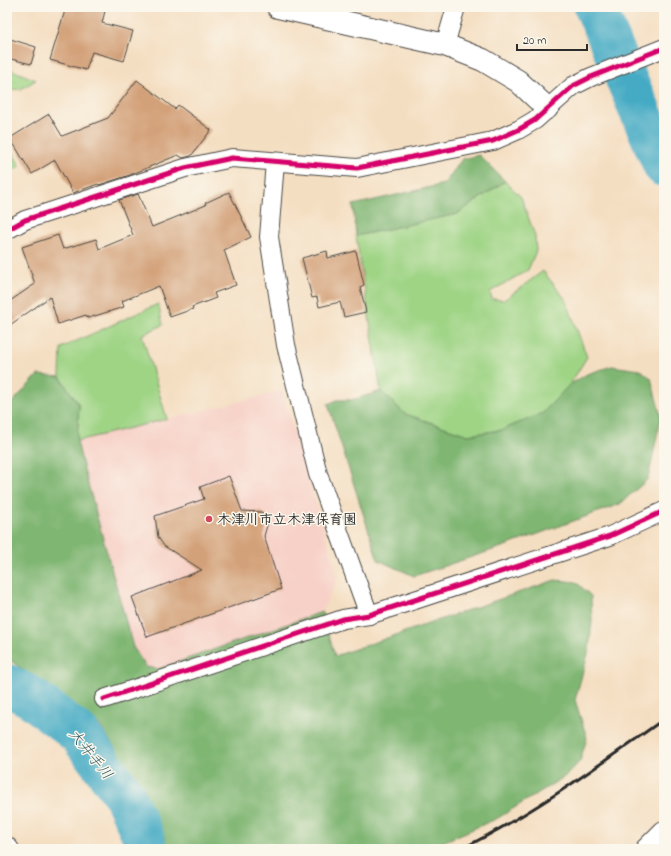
<svg xmlns="http://www.w3.org/2000/svg" width="671" height="856" viewBox="0 0 671 856" font-family="'Indie Flower','Klee One',sans-serif">
<style>
.built{fill:#f7d1c7}
.green{fill:#9fd485;stroke:#658058}
.forest{fill:#7fb672;stroke:#55704e}
.lines{fill:none;stroke-linecap:round;stroke-linejoin:round}
.river{stroke:#44aac4;stroke-width:42}
.building{fill:#d3a179}
.street-casing{stroke:#494642;stroke-width:20}
.secondary-casing{stroke:#494642;stroke-width:24}
.street{stroke:#fff;stroke-width:18}
.secondary{stroke:#fff;stroke-width:22}
.rail{stroke:#2b2b2b;stroke-width:3}
.cycleway-casing{stroke:#fbf7ec;stroke-width:8}
.cycleway{stroke:#d6006c;stroke-width:5}
.poi-dot{fill:#d1495b;stroke:#fbf7ec;stroke-width:1.5}
.labels{text-anchor:middle;stroke-width:3;stroke-linejoin:round;paint-order:stroke}
.poi-label{font-size:14px;font-weight:bold;fill:#2b2b2b;stroke:#fbf7ec;text-anchor:start}
.water-label{font-size:15px;font-style:italic;fill:#355e68;stroke:#fbf7ec}
</style>
<rect width="100%" height="100%" fill="#fbf7ec"/>
<filter id="ink" filterUnits="userSpaceOnUse"><feTurbulence type="fractalNoise" baseFrequency=".025" numOctaves="2"/><feDisplacementMap in="SourceGraphic" scale="8" xChannelSelector="R" yChannelSelector="G"/><feConvolveMatrix kernelMatrix="1 2 1 2 8 2 1 2 1" color-interpolation-filters="sRGB"/></filter>
<filter id="wash" filterUnits="userSpaceOnUse"><feTurbulence type="fractalNoise" baseFrequency=".012" numOctaves="4" result="noise"/><feDisplacementMap in="SourceGraphic" scale="16" xChannelSelector="R" yChannelSelector="G"/><feGaussianBlur stdDeviation="0.9" result="paint"/><feColorMatrix in="noise" values="0 0 0 0 0 0 0 0 0 0 0 0 0 0 0 0 0 1.4 0 .05"/><feComposite in="paint" operator="in"/></filter>
<g filter="url(#wash)">
<rect width="100%" height="100%" fill="#f4dec1"/>
<polygon class="built" points="282,391 338,577 322,612 158,669 146,667 133,647 77,441"/>
<g class="green">
<polygon points="7,68 36,80 21,89 7,90"/>
<polygon points="7,142 20,166 8,173 7,173"/>
<polygon points="505,181 521,197 535,236 536,251 528,270 490,292 492,299 504,300 543,271 566,300 587,357 569,386 543,413 502,430 468,435 405,414 381,391 356,236 457,214"/>
<polygon points="158,304 163,325 142,335 167,419 77,441 79,405 60,377 61,348"/>
</g>
<g class="forest">
<polygon points="479,155 505,181 457,214 356,236 353,205 444,184 462,159"/>
<polygon points="612,366 640,370 651,378 661,417 648,479 620,504 508,545 414,576 378,560 328,404 337,400 352,400 381,391 405,414 468,435 502,430 543,413 569,385 587,374"/>
<polygon points="38,375 60,377 79,405 77,441 82,462 133,647 146,667 158,669 322,612 335,656 555,580 576,582 591,596 592,621 589,650 575,700 587,738 580,761 567,775 498,818 427,849 169,849 140,785 100,726 7,658 7,408"/>
</g>
<g class="lines">
<g class="river">
<polyline points="595,7 664,166"/>
<polyline points="7,685 32,698 79,734 124,795 143,836 146,849"/>
</g>
</g>
<g id="blocks">
<g class="building">
<polygon points="66,7 106,7 102,23 133,31 124,61 92,52 86,70 50,60"/>
<polygon points="7,38 36,47 31,64 7,58"/>
<polygon points="137,80 175,109 178,105 211,130 191,156 183,158 178,155 130,175 99,185 98,184 73,193 55,160 32,174 10,138 49,114 62,136 108,118"/>
<polygon points="229,192 251,237 224,250 236,285 214,293 216,298 192,307 193,309 170,317 159,286 122,301 124,307 88,318 86,315 58,324 50,297 7,327 7,303 35,284 22,247 58,235 63,249 96,239 99,249 133,235 119,200 138,194 152,227 206,205 205,203"/>
<polygon points="327,251 328,258 356,251 364,285 360,287 366,312 344,317 340,302 319,307 317,297 312,298 302,258"/>
<polygon points="229,476 242,511 261,512 266,515 268,522 264,536 281,589 147,637 132,597 202,570 164,546 158,537 155,516 204,499 200,487"/>
</g>
</g>
</g>
<g filter="url(#ink)">
<use href="#blocks" fill-opacity="0" stroke="#494642" stroke-width="1"/>
<g class="lines">
<defs>
<g id="street">
<polyline points="445,45 456,7"/>
<polyline points="275,162 269,237 286,345 318,474 369,615"/>
<polyline points="7,230 25,220 185,168 232,158 357,168 493,141 518,130 535,120 573,86 591,77 664,48"/>
<polyline points="104,699 343,619 369,615 610,536 664,511"/>
<polyline points="7,846 10,849"/>
</g>
<g id="secondary">
<polyline points="278,7 445,45 483,60 518,81 547,108"/>
<polyline points="647,849 664,832"/>
</g>
</defs>
<use href="#street" class="street-casing"/>
<use href="#secondary" class="secondary-casing"/>
<use href="#street" class="street"/>
<use href="#secondary" class="secondary"/>
<path class="rail" d="M 461,849 C 533,814 599,765 664,719"/>
<defs>
<g id="cycleway">
<polyline points="7,230 25,220 185,168 232,158 357,168 493,141 518,130 535,120 573,86 591,77 664,48"/>
<polyline points="104,699 343,619 369,615 610,536 664,511"/>
</g>
</defs>
<use href="#cycleway" class="cycleway-casing"/>
<use href="#cycleway" class="cycleway"/>
</g>
</g>
<circle class="poi-dot" cx="209" cy="519" r="4"/>
<g class="labels">
<g class="poi-label">
<text x="217" y="524">木津川市立木津保育園</text>
</g>
<g class="water-label">
<text transform="translate(91 754) rotate(51)" y="5">大井手川</text>
</g>
</g>
<rect width="671" height="856" fill="none" stroke="#fbf7ec" stroke-width="24"/>
<path d="M517 44v6h70v-6" fill="none" stroke="#2b2b2b" stroke-width="2"/>
<text x="523" y="44" font-size="12" fill="#2b2b2b" stroke="#fbf7ec" stroke-width="3" paint-order="stroke">20 m</text>
</svg>
